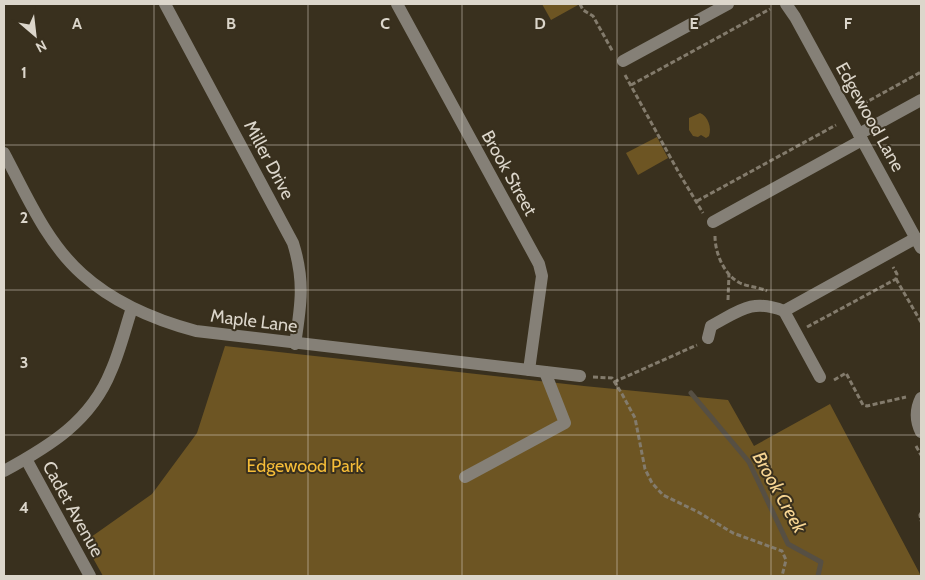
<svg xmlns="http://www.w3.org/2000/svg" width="925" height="580" viewBox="0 0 925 580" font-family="Cabin,sans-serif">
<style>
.green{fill:#6d5523}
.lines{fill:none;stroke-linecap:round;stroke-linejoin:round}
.stream{stroke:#564f43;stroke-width:5}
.path{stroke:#837b6c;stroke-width:3;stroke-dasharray:5 2.5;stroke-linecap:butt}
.minor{stroke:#858077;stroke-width:12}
.grid{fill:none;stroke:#dcd6cb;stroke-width:1;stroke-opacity:0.55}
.labels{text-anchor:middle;stroke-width:4;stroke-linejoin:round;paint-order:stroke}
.street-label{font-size:18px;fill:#dcd6cb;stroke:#39301e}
.park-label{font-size:18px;fill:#f5bc38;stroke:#39301e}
.water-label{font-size:19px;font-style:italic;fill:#f7d593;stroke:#39301e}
.grid-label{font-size:16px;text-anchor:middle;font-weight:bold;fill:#dcd6cb;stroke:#39301e;stroke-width:4;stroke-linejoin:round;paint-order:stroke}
</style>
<rect width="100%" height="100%" fill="#39301e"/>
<g class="green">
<polygon points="542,4 577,4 578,5 551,20"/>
<path d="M 700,113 C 708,116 712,128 709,136 L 706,138 L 701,135 L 698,137 L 693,136 L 689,130 L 689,118 Z"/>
<polygon points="657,137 668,158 638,175 626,153"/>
<polygon points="225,346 584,386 728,400 754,446 830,404 921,576 103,576 84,542 152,494 197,433"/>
</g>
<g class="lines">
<polyline class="stream" points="691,393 749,462 788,544 821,562 818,576"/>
<g class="path">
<polyline points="580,4 583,10 593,16 613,52"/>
<polyline points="625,75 679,173 703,213"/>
<polyline points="631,85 770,9"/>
<polyline points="863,104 921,72"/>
<polyline points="697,201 836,125"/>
<path d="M 715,236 C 715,253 724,275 740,283 C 749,287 759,287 767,291"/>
<polyline points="896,279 921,322"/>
<polyline points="728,300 729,274"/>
<polyline points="807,327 896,279 897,274 893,267"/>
<polyline points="593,377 612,378 622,394 635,418 645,469 652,483 663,495 698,512 733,533 782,551 786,560 782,576"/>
<polyline points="834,380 846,373 863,405 867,406 906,397"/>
<polyline points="614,382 697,345"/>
<polyline points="916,446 921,455"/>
<polyline points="921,513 920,515 921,521"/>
</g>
<g class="minor">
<path d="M 165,4 L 293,243 C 305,281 301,305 295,344"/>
<polyline points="397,4 539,264 542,276 529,370"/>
<polyline points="786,4 795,17 921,248"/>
<polyline points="623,61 728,4"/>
<polyline points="859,134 921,100"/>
<path d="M 4,153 C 26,194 46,242 82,274 C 114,303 155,320 196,331 L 580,376"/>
<polyline points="713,222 862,140"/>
<path d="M 708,338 L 711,326 C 739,311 752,298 784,311"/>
<polyline points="820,377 784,311 916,238"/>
<path d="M 921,398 C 915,410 915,420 921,432"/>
<polyline points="26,459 90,576"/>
<path d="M 4,471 C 50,446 91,421 111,371 C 120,351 125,329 132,308"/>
<polyline points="465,477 565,423 545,372"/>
</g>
</g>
<path class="grid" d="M 154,4 L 154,576M 308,4 L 308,576M 462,4 L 462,576M 617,4 L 617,576M 771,4 L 771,576M 4,145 L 921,145M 4,290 L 921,290M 4,435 L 921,435"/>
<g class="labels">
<g class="street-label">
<text transform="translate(870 117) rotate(61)" y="6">Edgewood Lane</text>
<text transform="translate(269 160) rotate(62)" y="6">Miller Drive</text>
<text transform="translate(509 173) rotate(61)" y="6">Brook Street</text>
<text transform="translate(254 321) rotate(7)" y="6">Maple Lane</text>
<text transform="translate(73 509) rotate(61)" y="6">Cadet Avenue</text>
</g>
<g class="park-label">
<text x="305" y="472">Edgewood Park</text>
</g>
<g class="water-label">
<text transform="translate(780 492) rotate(61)" y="7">Brook Creek</text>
</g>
</g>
<g class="grid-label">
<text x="77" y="29">A</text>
<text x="231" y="29">B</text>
<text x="385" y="29">C</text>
<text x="540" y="29">D</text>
<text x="694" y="29">E</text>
<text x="848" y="29">F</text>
<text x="24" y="78">1</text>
<text x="24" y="223">2</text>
<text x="24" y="368">3</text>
<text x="24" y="513">4</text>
</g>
<rect width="925" height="580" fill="none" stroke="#dcd6cb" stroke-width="10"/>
<g transform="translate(35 35) rotate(152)" stroke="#39301e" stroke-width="4" paint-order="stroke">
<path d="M0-4L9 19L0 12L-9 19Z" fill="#dcd6cb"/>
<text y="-8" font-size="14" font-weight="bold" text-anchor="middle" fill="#dcd6cb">N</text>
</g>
</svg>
